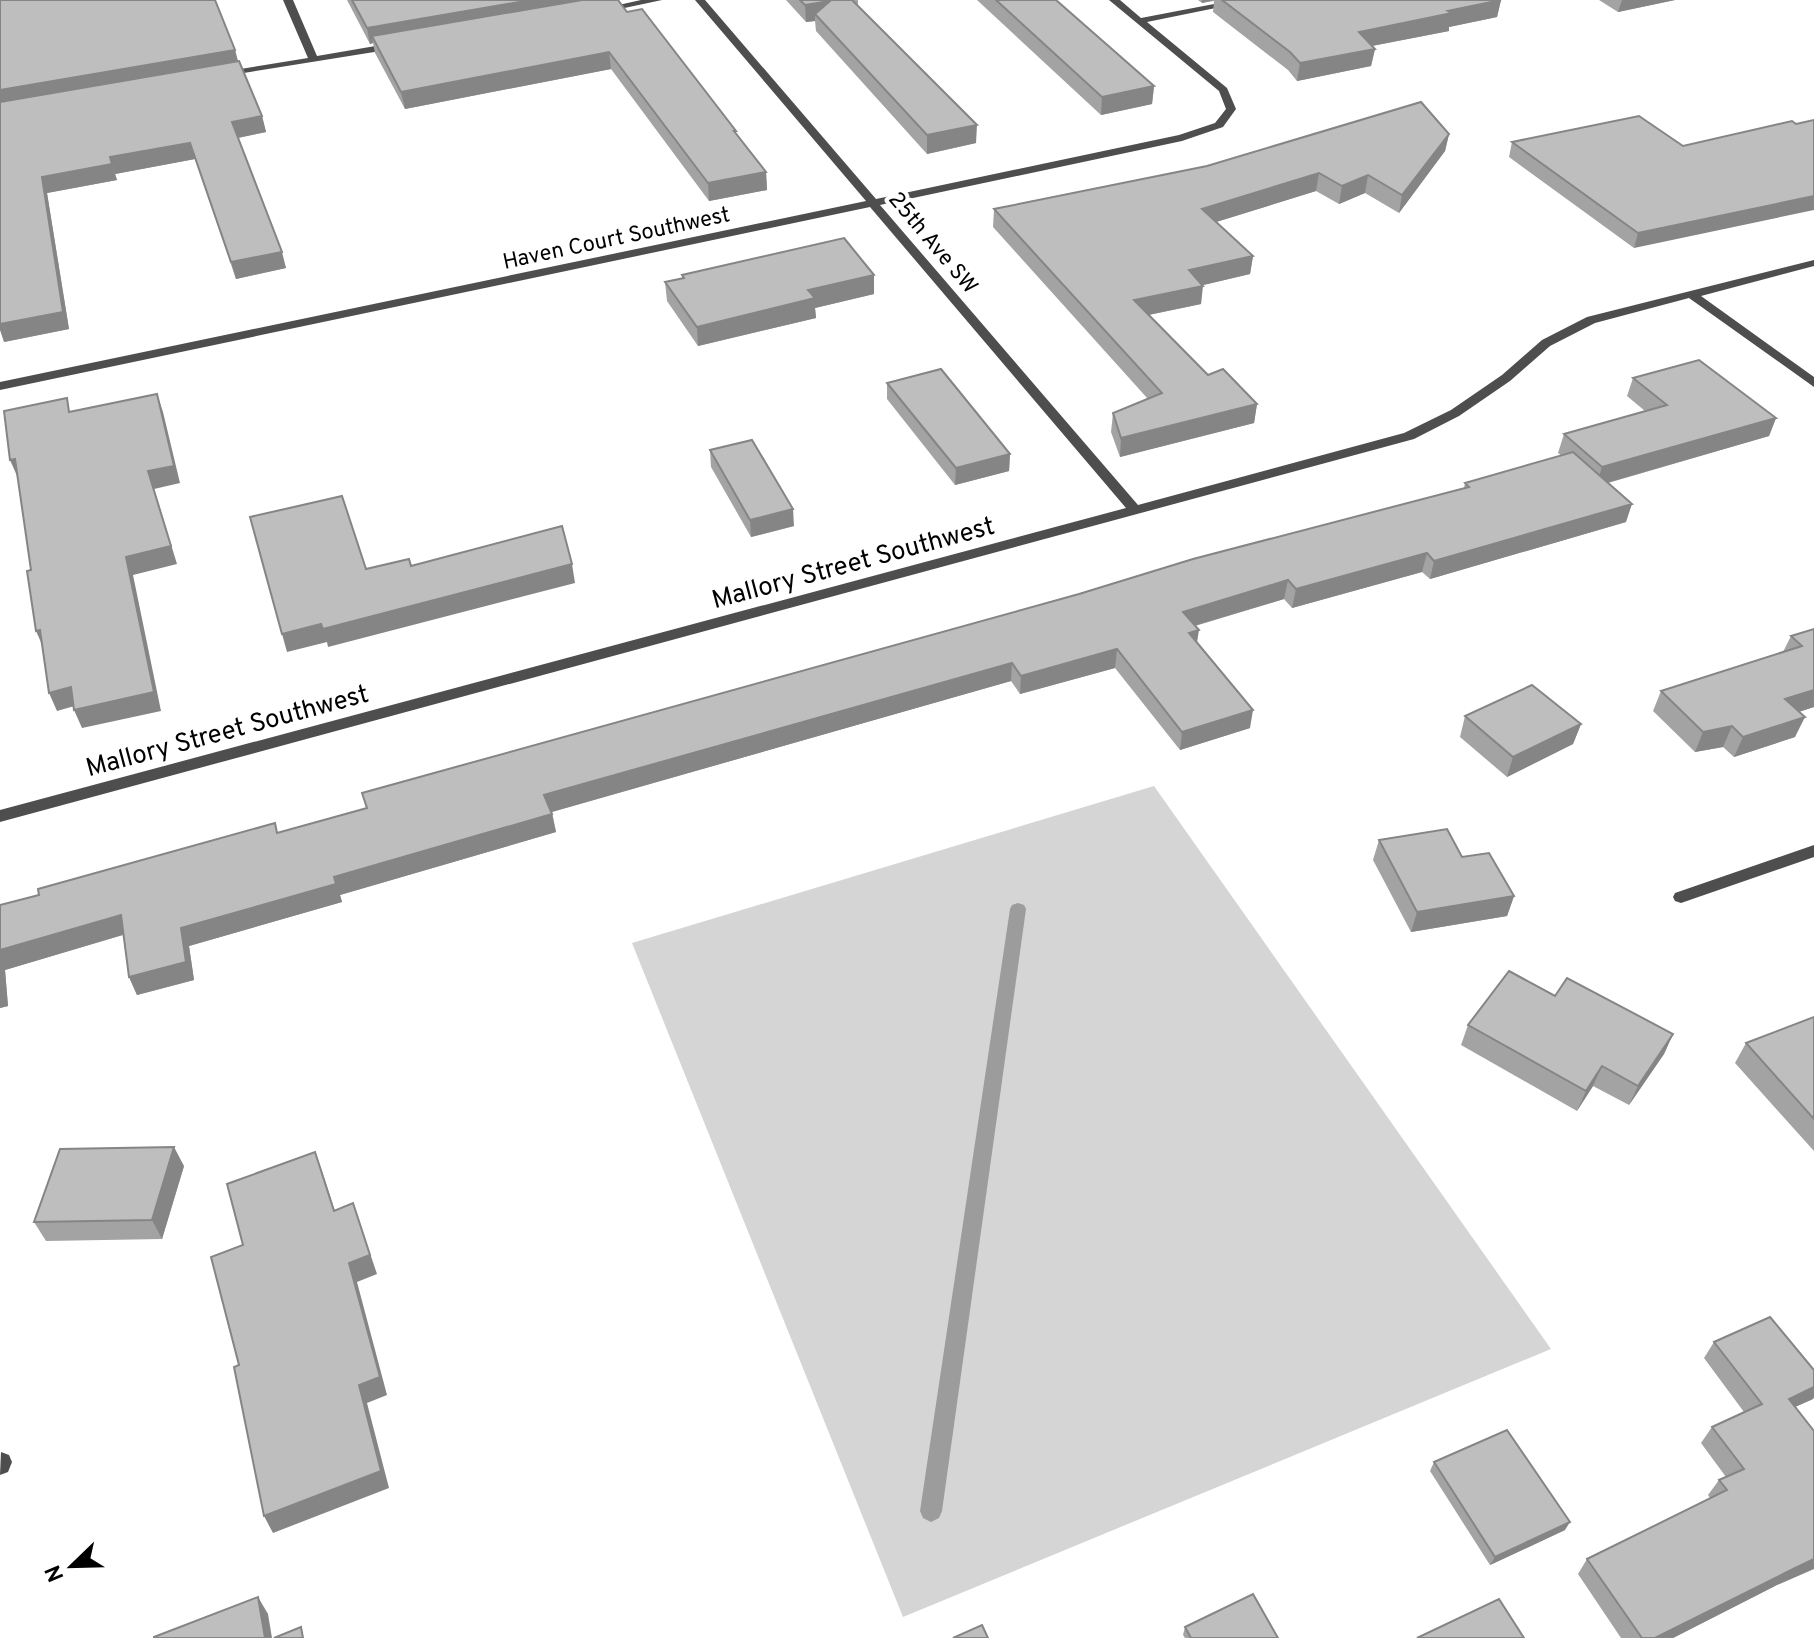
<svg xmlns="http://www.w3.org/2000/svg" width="1814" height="1638" viewBox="0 0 1814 1638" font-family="Overpass,sans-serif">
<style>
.green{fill:#d5d5d5}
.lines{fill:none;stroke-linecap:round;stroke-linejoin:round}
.stream{fill:#9c9c9c;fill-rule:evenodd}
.street{fill:#4e4e4e;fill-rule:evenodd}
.wall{fill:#a3a3a3}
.shaded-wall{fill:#858585}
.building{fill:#bebebe;stroke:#858585;stroke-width:2}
.labels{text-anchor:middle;stroke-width:8;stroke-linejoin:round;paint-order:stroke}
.far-street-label{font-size:22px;fill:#000;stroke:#fff}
.street-label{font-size:26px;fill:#000;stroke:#fff}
</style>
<rect width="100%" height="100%" fill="#fff"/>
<polygon class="green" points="1154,786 1551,1349 903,1617 632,943"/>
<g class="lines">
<polygon class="stream" points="1018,903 1024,905 1026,909 942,1511 939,1518 931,1522 923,1518 920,1511 1010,909 1012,905"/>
<g class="street">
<polygon points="283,0 293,0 317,56 393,43 398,46 393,49 219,77 219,73 222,72 308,58"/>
<polygon points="641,0 662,0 601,13 596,10"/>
<polygon points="695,0 705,0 876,199 1179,135 1215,123 1226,109 1219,91 1109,0 1120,0 1141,18 1235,0 1255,0 1147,22 1227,88 1236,109 1223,127 1182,141 880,205 1138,505 1404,433 1451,410 1502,375 1542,340 1587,317 1814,260 1814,266 1701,296 1814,377 1814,387 1689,298 1595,323 1550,346 1510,381 1459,416 1414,439 0,822 0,810 1126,508 870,207 0,390 0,382 866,201"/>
<polygon points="1814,845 1814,857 1681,903 1675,901 1673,897 1675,893"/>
<polygon points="1,1452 9,1455 12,1462 8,1472 0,1475"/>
</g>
</g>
<g class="wall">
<polygon points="0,0 235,50 238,61 262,116 266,132 238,138 286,268 236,279 195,159 115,174 117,180 47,193 69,329 4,342"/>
<polygon points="347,0 618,0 627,12 737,135 766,172 767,190 709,201 611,69 405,109 375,53 373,43 370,44"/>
<polygon points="786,0 858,0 858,6 976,143 927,154 816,31 815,21 806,22"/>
<polygon points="977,0 1056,0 1154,86 1152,104 1101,115"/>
<polygon points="1198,0 1501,0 1497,17 1449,27 1449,31 1372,46 1375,49 1371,66 1297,81 1288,70 1213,12 1214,1 1202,3"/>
<polygon points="1599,0 1675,0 1618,12"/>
<polygon points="1449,134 1445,151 1399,213 1365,193 1339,204 1316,191 1216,222 1253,256 1250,274 1202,285 1201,304 1149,315 1208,375 1257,404 1254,423 1120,457 1111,432 1113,413 1148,399 993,227 994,209 1207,166"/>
<polygon points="1512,142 1683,146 1634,248 1509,157"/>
<polygon points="682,275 874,294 815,308 816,318 698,346 667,301 665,282 682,278"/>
<polygon points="1633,378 1776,418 1769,436 1608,483 1626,522 1430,579 1422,572 1292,608 1284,599 1195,626 1197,642 1250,728 1180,750 1115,668 1020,694 1011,681 552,812 556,832 340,895 342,902 189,946 194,980 137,995 129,977 123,935 5,970 8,1006 0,1008 0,905 278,833 366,808 362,793 1464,488 1465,483 1562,456 1558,453 1564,434 1645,411 1627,396"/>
<polygon points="887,383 1010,454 1009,471 955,485 887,399"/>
<polygon points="710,450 794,526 751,537 711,467"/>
<polygon points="1814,629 1814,707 1799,712 1795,737 1734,757 1723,747 1695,752 1653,711 1661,691 1783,652 1791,636"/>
<polygon points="1465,716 1581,724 1573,744 1507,777 1460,737"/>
<polygon points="1379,840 1462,857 1514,896 1507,916 1411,932 1373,860"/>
<polygon points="1555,996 1673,1034 1664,1054 1629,1105 1593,1086 1577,1111 1461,1045 1468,1025"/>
<polygon points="1814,1017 1814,1151 1735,1063 1746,1043"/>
<polygon points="184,1166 162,1239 46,1241 34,1222"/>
<polygon points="1714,1342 1814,1370 1814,1397 1813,1399 1795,1407 1775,1586 1673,1638 1621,1638 1578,1574 1587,1559 1710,1498 1708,1495 1719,1480 1726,1477 1701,1443 1712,1427 1744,1412 1704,1358"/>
<polygon points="1434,1462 1565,1530 1490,1565 1430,1471"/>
<polygon points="1185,1627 1278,1638 1185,1638 1183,1635"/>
</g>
<g class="shaded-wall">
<polygon points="531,0 608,0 372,36 373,43 370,44 367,28"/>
<polygon points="1202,0 1214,0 1202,3"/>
<polygon points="1501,0 1497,17 1449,27 1449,31 1356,49 1359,32 1448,11"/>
<polygon points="1622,0 1675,0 1618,12"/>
<polygon points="830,1 815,14 815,21 806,22 805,5"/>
<polygon points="1375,49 1371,66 1297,81 1300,63"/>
<polygon points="235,50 239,66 0,107 0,90"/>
<polygon points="609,52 611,69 405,109 401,92"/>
<polygon points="1154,86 1152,104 1101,115 1102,97"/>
<polygon points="262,116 266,132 237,138 232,122"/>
<polygon points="977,125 976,143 927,154 927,135"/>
<polygon points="1449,134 1445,151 1399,213 1402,195"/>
<polygon points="190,143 195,159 115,174 110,157"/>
<polygon points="112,164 117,180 47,193 69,329 4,342 0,330 0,324 42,177"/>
<polygon points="766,172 767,190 709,201 708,183"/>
<polygon points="1319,173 1316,191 1200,227 1202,209"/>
<polygon points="1368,175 1365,193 1339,204 1342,186"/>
<polygon points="1814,196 1814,210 1634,248 1638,233"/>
<polygon points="282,252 286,268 236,279 231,262"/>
<polygon points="1253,256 1250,274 1187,289 1189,270"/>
<polygon points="874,275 874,294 815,308 816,318 698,346 697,327 808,290"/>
<polygon points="1203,286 1201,304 1133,318 1134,300"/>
<polygon points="157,394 163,412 180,483 154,489 177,564 133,575 161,711 82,728 74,710 126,557 148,471"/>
<polygon points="1257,404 1254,423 1120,457 1121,438"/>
<polygon points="1776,418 1769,436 1596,486 1602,467"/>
<polygon points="1010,454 1009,471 955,485 956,468"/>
<polygon points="15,459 18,478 10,460"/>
<polygon points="1632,504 1626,522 1430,579 1434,561"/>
<polygon points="793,509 794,526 751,537 750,520"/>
<polygon points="1427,553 1422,572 1292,608 1296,589"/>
<polygon points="572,564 575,583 328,647 327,642 287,652 282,634"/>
<polygon points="1288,580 1284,599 1180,630 1183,612"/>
<polygon points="40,630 44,649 36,631"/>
<polygon points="1199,630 1196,649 1189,633"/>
<polygon points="1117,649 1115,668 1020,694 1021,676"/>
<polygon points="1012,663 1011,681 548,813 544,795"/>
<polygon points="71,687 78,705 57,711 49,693"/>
<polygon points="1814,690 1814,707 1776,719 1785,699"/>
<polygon points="1253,710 1250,728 1180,750 1182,732"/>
<polygon points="1805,717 1795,737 1734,757 1743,737"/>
<polygon points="1581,724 1573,744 1507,777 1513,757"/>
<polygon points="1732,726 1723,747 1695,752 1703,732"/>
<polygon points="552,814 556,832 340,895 342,902 189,946 194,980 137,995 129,977 181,928 334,877"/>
<polygon points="1514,896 1507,916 1411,932 1417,912"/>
<polygon points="121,915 129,933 5,970 8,1006 0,1008 0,950"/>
<polygon points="1673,1034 1664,1054 1629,1105 1638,1086"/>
<polygon points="1602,1066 1593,1086 1577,1111 1586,1091"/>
<polygon points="174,1147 184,1166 162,1239 152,1220"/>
<polygon points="315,1152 322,1171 341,1230 334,1211"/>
<polygon points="353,1203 377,1274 357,1282 387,1395 367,1403 389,1488 273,1533 264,1516 349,1263"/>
<polygon points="1814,1387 1814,1397 1813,1399 1777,1415 1789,1399"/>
<polygon points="1570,1522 1565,1530 1490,1565 1495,1557"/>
<polygon points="1814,1559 1814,1569 1775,1586 1673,1638 1655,1638 1787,1572"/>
<polygon points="258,1597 268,1614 272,1638 265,1638"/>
</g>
<g class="building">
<polygon points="0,0 215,0 235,50 0,90"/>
<polygon points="352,0 531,0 367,28"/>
<polygon points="582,0 618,0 627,12 642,9 736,131 734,131 766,172 708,183 609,52 401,92 372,36"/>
<polygon points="800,0 852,0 977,125 927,135 815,14 830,1 805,5"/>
<polygon points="996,0 1056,0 1154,86 1102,97"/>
<polygon points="1222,0 1501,0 1448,11 1452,13 1359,32 1375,49 1300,63 1290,52"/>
<polygon points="239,61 262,116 232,122 282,252 231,262 190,143 110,157 112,164 42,177 63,312 0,324 0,102"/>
<polygon points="1421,102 1449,134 1402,195 1368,175 1342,186 1319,173 1202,209 1253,256 1189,270 1203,286 1134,300 1208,375 1223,369 1257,404 1121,438 1113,413 1162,393 994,209 1207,166"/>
<polygon points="1639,116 1683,146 1792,121 1796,124 1814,120 1814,196 1638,233 1512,142"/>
<polygon points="844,238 874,275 808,290 815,298 697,327 665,282 684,278 682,275"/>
<polygon points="1699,360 1776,418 1602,467 1564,434 1667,405 1633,378"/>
<polygon points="941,369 1010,454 956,468 887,383"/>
<polygon points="157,394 174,466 148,471 171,546 126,557 154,692 74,710 71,687 49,693 40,630 36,631 27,571 31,570 15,459 10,460 4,411 67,398 69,412"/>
<polygon points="752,440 793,509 750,520 710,450"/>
<polygon points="1573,452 1632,504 1434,561 1427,553 1296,589 1288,580 1183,612 1199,630 1189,633 1253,710 1182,732 1117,649 1021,676 1012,663 544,795 552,814 334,877 336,884 181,928 186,962 129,977 121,915 0,950 0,905 39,895 38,889 275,823 277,833 367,808 362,793 1079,594 1193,559 1469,487 1465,483"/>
<polygon points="342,496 366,569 409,559 411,566 562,526 572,564 323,629 321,624 282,634 250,517"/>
<polygon points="1814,629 1814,690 1785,699 1805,717 1743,737 1732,726 1703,732 1661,691 1802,646 1791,636"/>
<polygon points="1532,685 1581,724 1513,757 1465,716"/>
<polygon points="1447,829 1462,857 1489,853 1514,896 1417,912 1379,840"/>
<polygon points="1509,971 1555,996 1567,978 1673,1034 1638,1086 1602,1066 1586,1091 1468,1025"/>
<polygon points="1814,1017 1814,1119 1746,1043"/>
<polygon points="174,1147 152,1220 34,1222 60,1149"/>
<polygon points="315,1152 334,1211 353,1203 370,1255 349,1263 380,1377 359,1385 381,1471 264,1516 234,1367 239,1365 211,1257 243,1245 227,1184"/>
<polygon points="1770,1317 1814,1370 1814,1387 1789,1399 1814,1431 1814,1559 1787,1572 1655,1638 1642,1638 1587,1559 1727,1490 1719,1480 1744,1469 1712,1427 1762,1404 1714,1342"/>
<polygon points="1507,1430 1570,1522 1495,1557 1434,1462"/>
<polygon points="1253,1594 1278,1638 1191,1638 1185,1627"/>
<polygon points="258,1597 265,1638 154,1638 154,1637"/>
<polygon points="1499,1599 1524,1638 1417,1638"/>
<polygon points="982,1625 988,1638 953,1638"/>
<polygon points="301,1627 303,1638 274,1638"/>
</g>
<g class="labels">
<g class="far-street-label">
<text transform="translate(616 237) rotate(-12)" y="8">Haven Court Southwest</text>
<text transform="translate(934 242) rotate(50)" y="8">25th Ave SW</text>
</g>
<g class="street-label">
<text transform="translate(853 562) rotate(-15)" y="9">Mallory Street Southwest</text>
<text transform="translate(227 730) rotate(-15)" y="9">Mallory Street Southwest</text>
</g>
</g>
<g transform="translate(72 1566) rotate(247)" stroke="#ffffff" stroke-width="6" paint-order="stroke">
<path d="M0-6L14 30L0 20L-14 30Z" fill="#000000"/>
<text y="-12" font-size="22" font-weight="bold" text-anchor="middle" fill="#000000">N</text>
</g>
</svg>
